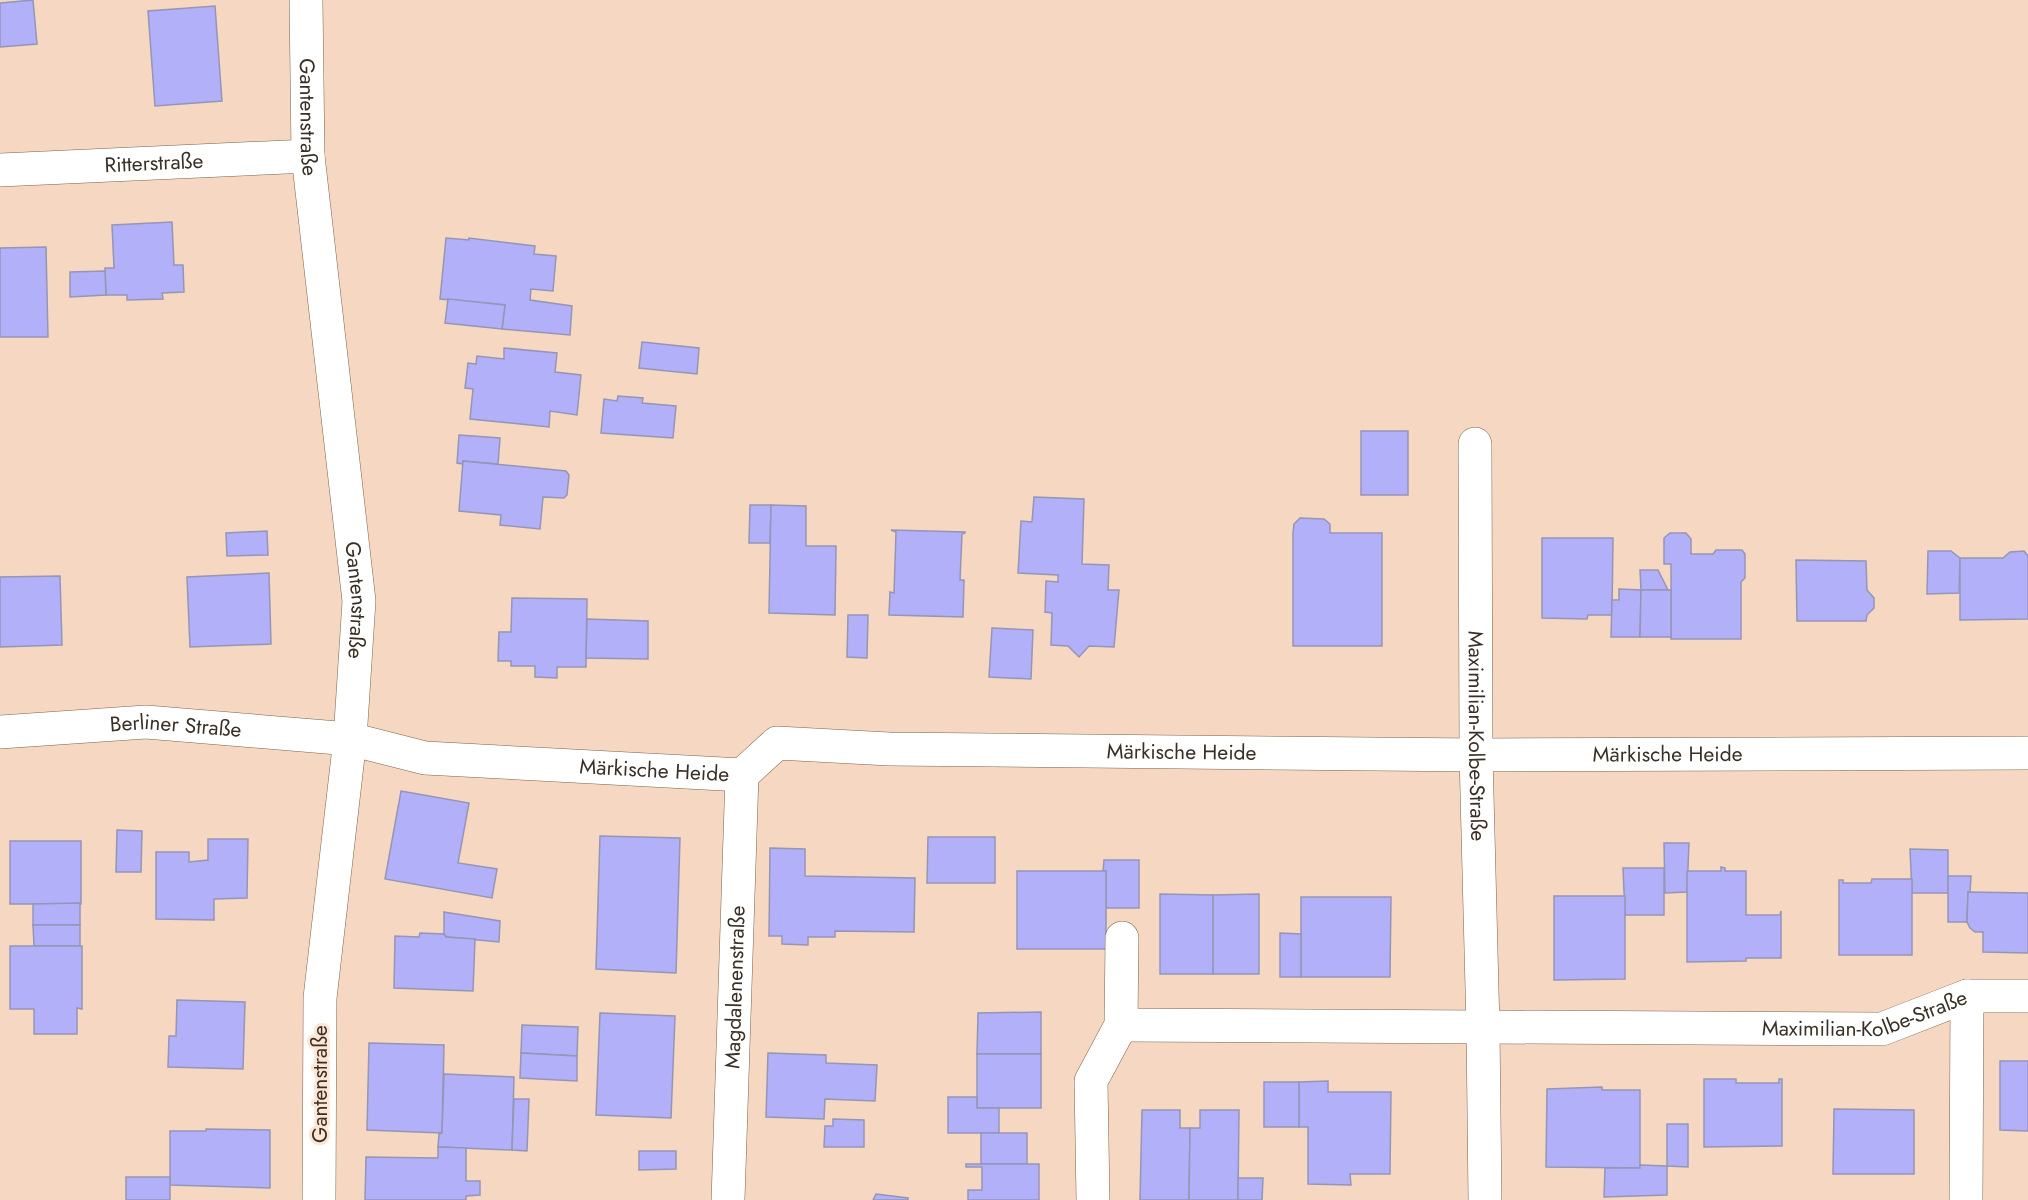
<svg xmlns="http://www.w3.org/2000/svg" width="2028" height="1200" viewBox="0 0 2028 1200" font-family="Jost,sans-serif">
<style>
.building{fill:#b2b0f9;stroke:#9595b5;stroke-width:1.5}
.lines{fill:none;stroke-linecap:round;stroke-linejoin:round}
.minor-casing{stroke:#7c624e;stroke-width:34}
.minor{stroke:#fff;stroke-width:33}
.labels{text-anchor:middle;stroke-width:6;stroke-linejoin:round;paint-order:stroke}
.street-label{font-size:21px;fill:#3a2f26;stroke:#ffe6d4}
</style>
<rect width="100%" height="100%" fill="#f6d7c1"/>
<g class="building">
<polygon points="33,0 37,44 0,47 0,3"/>
<polygon points="215,6 222,101 155,106 148,11"/>
<polygon points="172,222 174,265 183,265 184,292 162,293 163,299 127,300 127,295 106,295 105,268 114,268 112,225"/>
<polygon points="446,238 469,240 469,238 535,246 534,254 556,256 553,291 531,289 530,300 572,306 570,335 502,329 505,305 440,299"/>
<polygon points="46,247 48,337 0,337 0,248"/>
<polygon points="105,271 106,295 70,297 70,272"/>
<polygon points="448,299 505,305 502,329 445,323"/>
<polygon points="642,342 699,348 697,374 639,368"/>
<polygon points="504,348 557,353 555,372 581,375 577,415 550,411 549,427 470,419 473,389 465,388 468,363 476,364 477,356 504,359"/>
<polygon points="618,396 643,398 642,403 676,406 673,438 601,433 604,399 617,401"/>
<rect x="1361" y="431" width="47" height="64"/>
<polygon points="459,435 500,438 498,464 463,461 463,464 457,463"/>
<polygon points="463,461 566,471 569,475 567,495 564,498 543,497 540,529 500,525 501,515 459,511"/>
<polygon points="1034,497 1084,499 1082,564 1109,565 1108,590 1119,590 1114,647 1089,646 1079,657 1068,646 1051,645 1052,613 1045,612 1046,581 1058,582 1058,575 1018,573 1021,521 1032,522"/>
<polygon points="750,505 771,505 770,543 749,543"/>
<polygon points="771,505 806,506 806,546 836,546 835,615 769,613"/>
<polygon points="1300,518 1324,519 1330,524 1330,533 1382,533 1382,646 1293,646 1293,533 1294,524"/>
<polygon points="891,530 965,532 965,533 962,534 960,580 964,580 963,617 889,615 890,592 894,593 896,532"/>
<polygon points="267,531 268,555 227,556 226,533"/>
<polygon points="1670,533 1686,533 1691,539 1691,554 1713,554 1716,550 1742,550 1745,554 1745,578 1741,582 1741,639 1671,639 1671,564 1664,564 1664,538"/>
<polygon points="1542,538 1613,538 1612,615 1588,615 1587,619 1542,618"/>
<polygon points="1928,551 1951,551 1960,558 1959,593 1927,594"/>
<polygon points="2024,551 2028,556 2028,619 1960,620 1960,558 2003,558 2010,552"/>
<polygon points="1796,560 1866,561 1867,590 1874,598 1874,608 1867,615 1866,621 1797,621"/>
<polygon points="1640,570 1658,570 1668,590 1641,590"/>
<polygon points="269,573 271,644 190,647 187,577"/>
<polygon points="60,576 62,645 0,647 0,577"/>
<polygon points="1619,589 1641,590 1640,637 1611,637 1612,600 1619,600"/>
<polygon points="1641,590 1671,590 1671,637 1640,637"/>
<polygon points="512,598 587,599 586,667 557,667 557,678 535,677 535,666 511,666 511,661 498,661 499,632 511,632"/>
<polygon points="848,615 868,615 867,658 847,657"/>
<polygon points="587,619 648,621 648,659 586,658"/>
<polygon points="992,628 1033,630 1031,679 989,677"/>
<polygon points="401,791 469,803 458,863 497,869 492,898 385,879"/>
<polygon points="117,830 142,831 141,872 116,872"/>
<polygon points="600,836 680,838 676,973 596,969"/>
<polygon points="928,837 995,837 995,883 927,883"/>
<polygon points="208,839 248,839 247,898 214,899 214,920 156,919 156,852 189,852 189,862 208,860"/>
<rect x="10" y="841" width="71" height="63"/>
<polygon points="1664,843 1689,843 1687,892 1665,893"/>
<polygon points="770,848 805,849 805,876 915,878 914,932 835,931 835,937 808,937 808,945 782,944 782,936 769,936"/>
<polygon points="1910,849 1948,850 1948,893 1912,893"/>
<polygon points="1104,860 1139,860 1139,908 1106,908 1106,871 1103,872"/>
<polygon points="1721,867 1725,868 1725,871 1746,871 1746,915 1780,915 1781,911 1781,958 1746,958 1746,961 1687,962 1687,871 1721,871"/>
<polygon points="1623,868 1664,868 1664,915 1625,915"/>
<rect x="1017" y="871" width="89" height="78"/>
<polygon points="1948,876 1971,876 1970,892 1968,892 1967,922 1948,922"/>
<polygon points="1872,879 1912,879 1912,955 1839,955 1839,880 1843,880 1843,883 1871,883"/>
<polygon points="1968,892 2028,893 2028,953 1983,952 1983,932 1975,932 1970,928 1967,922"/>
<polygon points="1160,894 1213,895 1213,974 1160,974"/>
<polygon points="1259,894 1259,974 1213,974 1213,895"/>
<polygon points="1554,896 1625,896 1625,979 1554,980"/>
<polygon points="1301,897 1391,897 1390,977 1301,977"/>
<polygon points="80,903 80,925 33,925 33,904"/>
<polygon points="444,912 500,921 499,942 446,937 444,934"/>
<polygon points="33,925 80,925 80,946 34,946"/>
<polygon points="420,933 444,934 446,937 475,939 473,991 394,988 395,936 419,937"/>
<polygon points="1280,933 1301,934 1301,977 1280,977"/>
<polygon points="10,946 82,946 82,1009 77,1008 77,1034 34,1034 34,1009 10,1009"/>
<polygon points="177,1000 245,1002 243,1069 168,1067 169,1036 176,1036"/>
<polygon points="1041,1012 1041,1054 977,1054 978,1013"/>
<polygon points="600,1013 675,1016 671,1118 596,1115"/>
<polygon points="522,1025 578,1027 577,1056 521,1053"/>
<polygon points="369,1043 444,1045 442,1133 367,1130"/>
<polygon points="521,1053 577,1056 577,1081 520,1078"/>
<polygon points="768,1053 826,1055 826,1063 877,1065 875,1101 825,1099 824,1119 766,1117"/>
<rect x="977" y="1054" width="64" height="54"/>
<polygon points="2000,1061 2028,1061 2028,1131 2000,1130"/>
<polygon points="444,1074 514,1077 512,1150 438,1147 439,1134 442,1133"/>
<polygon points="1704,1079 1736,1079 1736,1083 1779,1083 1779,1079 1782,1079 1782,1146 1704,1147"/>
<polygon points="1328,1081 1328,1092 1391,1092 1390,1174 1350,1174 1351,1185 1308,1184 1308,1127 1299,1127 1299,1082"/>
<rect x="1264" y="1082" width="35" height="45"/>
<polygon points="1602,1087 1602,1090 1640,1090 1640,1168 1546,1167 1547,1089"/>
<polygon points="948,1097 977,1097 977,1108 999,1108 999,1133 948,1133"/>
<polygon points="514,1099 529,1099 527,1151 512,1150"/>
<polygon points="1834,1109 1914,1110 1914,1174 1833,1174"/>
<polygon points="1142,1110 1180,1110 1180,1128 1190,1128 1189,1200 1140,1200"/>
<polygon points="1200,1110 1239,1110 1238,1200 1189,1200 1190,1128 1200,1128"/>
<polygon points="833,1119 864,1120 864,1147 824,1147 825,1126 833,1126"/>
<polygon points="1667,1124 1688,1124 1688,1167 1667,1166"/>
<polygon points="206,1129 270,1130 270,1188 170,1185 170,1131 206,1131"/>
<rect x="981" y="1133" width="46" height="31"/>
<polygon points="438,1147 466,1148 466,1181 480,1181 480,1195 466,1196 466,1200 365,1200 366,1157 438,1158"/>
<polygon points="639,1151 676,1151 676,1169 639,1170"/>
<polygon points="966,1164 1039,1164 1039,1200 968,1200 968,1190 982,1190 982,1167 966,1167"/>
<polygon points="1640,1165 1667,1166 1667,1195 1604,1197 1605,1168 1640,1168"/>
<rect x="126" y="1177" width="44" height="23"/>
<polygon points="1238,1178 1263,1178 1262,1200 1238,1200"/>
<polygon points="876,1194 908,1198 908,1200 873,1200"/>
</g>
<g class="lines">
<defs>
<g id="minor">
<path id="s1" d="M 306,0 L 308,156 L 359,601 L 350,739 L 320,998 L 319,1200"/>
<path id="s2" d="M 0,170 L 308,156"/>
<path id="s3" d="M 1475,444 L 1476,755 L 1483,1028 L 1485,1200"/>
<path id="s4" d="M 0,732 L 146,722 L 350,739 L 425,758 L 742,775 L 777,743 L 889,749 L 1476,755 L 2028,753"/>
<path id="s5" d="M 1121,1025 L 1882,1029 L 1967,996 L 2028,996"/>
<path id="s6" d="M 728,1200 L 742,775"/>
<polyline points="1093,1200 1091,1081 1121,1025 1122,938"/>
<polyline points="1966,1200 1967,996"/>
</g>
</defs>
<use href="#minor" class="minor-casing"/>
<use href="#minor" class="minor"/>
</g>
<g class="labels">
<g class="street-label">
<text dy="7" stroke="none"><textPath href="#s1" startOffset="117">Gantenstraße</textPath></text>
<text dy="7" stroke="none"><textPath href="#s2" startOffset="154">Ritterstraße</textPath></text>
<text dy="7" stroke="none"><textPath href="#s1" startOffset="603">Gantenstraße</textPath></text>
<text dy="7" stroke="none"><textPath href="#s4" startOffset="176">Berliner Straße</textPath></text>
<text dy="7" stroke="none"><textPath href="#s3" startOffset="292">Maximilian-Kolbe-Straße</textPath></text>
<text dy="7" stroke="none"><textPath href="#s4" startOffset="1198">Märkische Heide</textPath></text>
<text dy="7" stroke="none"><textPath href="#s4" startOffset="1684">Märkische Heide</textPath></text>
<text dy="7" stroke="none"><textPath href="#s4" startOffset="658">Märkische Heide</textPath></text>
<text dy="7" stroke="none"><textPath href="#s6" startOffset="213">Magdalenenstraße</textPath></text>
<text dy="7" stroke="none"><textPath href="#s5" startOffset="746">Maximilian-Kolbe-Straße</textPath></text>
<text transform="translate(320 1084) rotate(-90)" y="7">Gantenstraße</text>
</g>
</g>
</svg>
